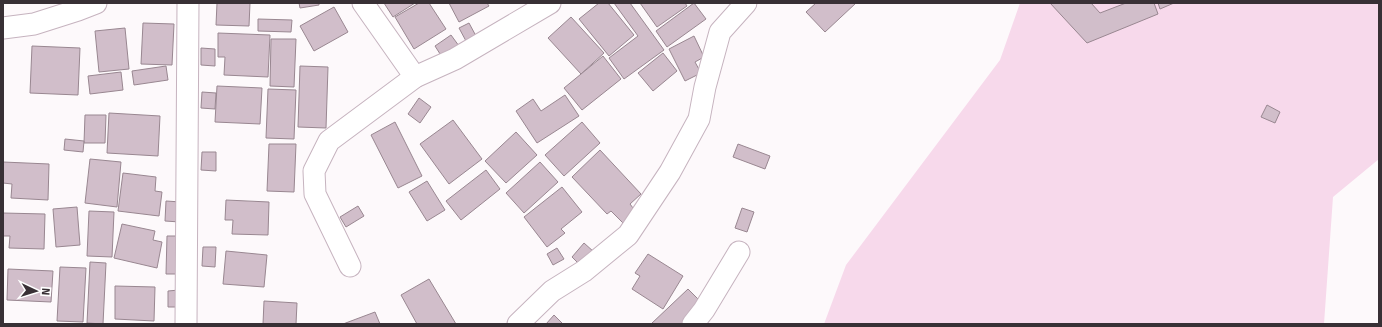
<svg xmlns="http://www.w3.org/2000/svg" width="1382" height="327" viewBox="0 0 1382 327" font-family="'Fira Sans',sans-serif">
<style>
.green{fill:#f7d9eb}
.building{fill:#d1beca;stroke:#998791}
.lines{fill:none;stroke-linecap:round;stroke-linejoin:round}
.street-casing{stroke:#c6b3bf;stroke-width:23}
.street{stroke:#fff;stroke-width:21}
</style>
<rect width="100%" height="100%" fill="#fdf9fb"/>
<polygon class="green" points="1020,3 1379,3 1379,159 1333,197 1324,324 824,324 846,265 1000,60"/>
<g class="building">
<polygon points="217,3 250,3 249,26 216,25"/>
<polygon points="299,3 319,3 319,5 300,8"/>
<polygon points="384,3 415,3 393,17"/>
<polygon points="419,3 429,3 446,29 414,49 395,17"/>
<polygon points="449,3 487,3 489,6 459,22"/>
<polygon points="599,3 608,3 634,35 609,56 579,19"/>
<polygon points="614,3 630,3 664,50 624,79 609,58 638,36"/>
<polygon points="640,3 685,3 687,6 657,27"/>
<polygon points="694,3 706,19 667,47 656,31"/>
<polygon points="816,3 856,3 825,32 806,12"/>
<polygon points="1050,3 1091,3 1100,13 1126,3 1154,3 1158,14 1087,43"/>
<polygon points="1158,3 1174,3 1160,9"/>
<polygon points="334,7 348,32 314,51 300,26"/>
<polygon points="571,17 604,53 581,74 548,38"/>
<polygon points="258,19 292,20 291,32 258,31"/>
<polygon points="143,23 174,24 172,65 141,64"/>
<polygon points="469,23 476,36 466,41 459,28"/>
<polygon points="125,28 129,69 99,72 95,31"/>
<polygon points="218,33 270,35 268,77 224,75 225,57 218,57"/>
<polygon points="451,35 459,46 442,57 435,46"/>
<polygon points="694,36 704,57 695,62 701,73 685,81 669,49"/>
<polygon points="271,39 296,39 294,87 270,86"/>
<polygon points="32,46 80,48 78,95 30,93"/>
<polygon points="201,48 215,49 215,66 201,65"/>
<polygon points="663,53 677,71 653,91 638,73"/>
<polygon points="603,56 621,79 582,110 564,88"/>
<polygon points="166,66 168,80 134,85 132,71"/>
<polygon points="300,66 328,67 326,128 298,127"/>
<polygon points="121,72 123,90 90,94 88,76"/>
<polygon points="217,86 262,88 260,124 215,122"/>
<polygon points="268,89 296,90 294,139 266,138"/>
<polygon points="202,92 216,93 215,109 201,108"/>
<polygon points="565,95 579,116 537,143 516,111 533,99 541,111"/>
<polygon points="419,98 431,107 420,123 408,114"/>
<polygon points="1267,105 1280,112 1275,123 1261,117"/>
<polygon points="109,113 160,116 158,156 107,153"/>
<polygon points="85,115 106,115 105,143 84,143"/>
<polygon points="453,120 482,159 449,184 420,144"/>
<polygon points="395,122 422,176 398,188 371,135"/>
<polygon points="582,122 600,143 564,176 545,155"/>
<polygon points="516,132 537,155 506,183 485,161"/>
<polygon points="65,139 84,141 83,152 64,150"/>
<polygon points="269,144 296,144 294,192 267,191"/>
<polygon points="738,144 770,156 765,169 733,157"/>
<polygon points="600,150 641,194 630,204 636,212 624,224 611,211 607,214 572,177"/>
<polygon points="202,152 216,152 216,171 201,170"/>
<polygon points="90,159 121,162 117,207 85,203"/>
<polygon points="3,162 49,164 48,200 11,198 12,184 3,183"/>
<polygon points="540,162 558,182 524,213 506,193"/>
<polygon points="486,170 500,189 461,220 446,201"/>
<polygon points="123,173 156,177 155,191 162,192 159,216 118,211"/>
<polygon points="427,181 445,210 427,221 409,192"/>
<polygon points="562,187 582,212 561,229 565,233 547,247 524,217"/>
<polygon points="226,200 269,202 268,235 232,234 233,220 225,220"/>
<polygon points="166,201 181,202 180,222 165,221"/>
<polygon points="358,206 364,216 346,227 340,217"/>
<polygon points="77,207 80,245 56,247 53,209"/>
<polygon points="742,208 754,212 747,232 735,228"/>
<polygon points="89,211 114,212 112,257 87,256"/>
<polygon points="3,213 45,214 44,249 9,248 10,236 3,236"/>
<polygon points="122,224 155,231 153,240 162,242 157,268 114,258"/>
<polygon points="167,236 181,236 179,274 166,274"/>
<polygon points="584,243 594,252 582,267 572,257"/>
<polygon points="203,247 216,247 215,267 202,266"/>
<polygon points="557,248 564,259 553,265 547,254"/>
<polygon points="226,251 267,255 264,287 223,284"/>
<polygon points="648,254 683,276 663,309 632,289 640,276 635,273"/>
<polygon points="90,262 106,263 103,324 87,323"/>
<polygon points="60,267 86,268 83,322 57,321"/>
<polygon points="8,269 53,271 51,302 7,300"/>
<polygon points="429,279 456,324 417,324 401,295"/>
<polygon points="115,286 155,287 154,321 115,319"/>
<polygon points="688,289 702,303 681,324 651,324"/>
<polygon points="179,290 180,307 168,307 168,291"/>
<polygon points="264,301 297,303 296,324 263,324"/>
<polygon points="375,312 380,324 343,324"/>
<polygon points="554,315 563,324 546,324"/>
</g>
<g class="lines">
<defs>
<g id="street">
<polyline points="363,3 415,77"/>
<polyline points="3,28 34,24 78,10 96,3"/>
<polyline points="350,266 315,194 314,171 329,141 415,77 455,59 550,3"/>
<polyline points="186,324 188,3"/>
<polyline points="518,324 552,291 584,271 628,235 670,172 699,119 705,87 720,32 746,3"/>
<polyline points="693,324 704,310 739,252"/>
</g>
</defs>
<use href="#street" class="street-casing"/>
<use href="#street" class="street"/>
</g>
<rect width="1382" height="327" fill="none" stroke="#383035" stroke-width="8"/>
<g transform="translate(36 291) rotate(94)" stroke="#ffffff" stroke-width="3" paint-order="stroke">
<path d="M0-3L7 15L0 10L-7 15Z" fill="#383035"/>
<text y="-6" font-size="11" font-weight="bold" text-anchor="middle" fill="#383035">N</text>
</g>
</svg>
